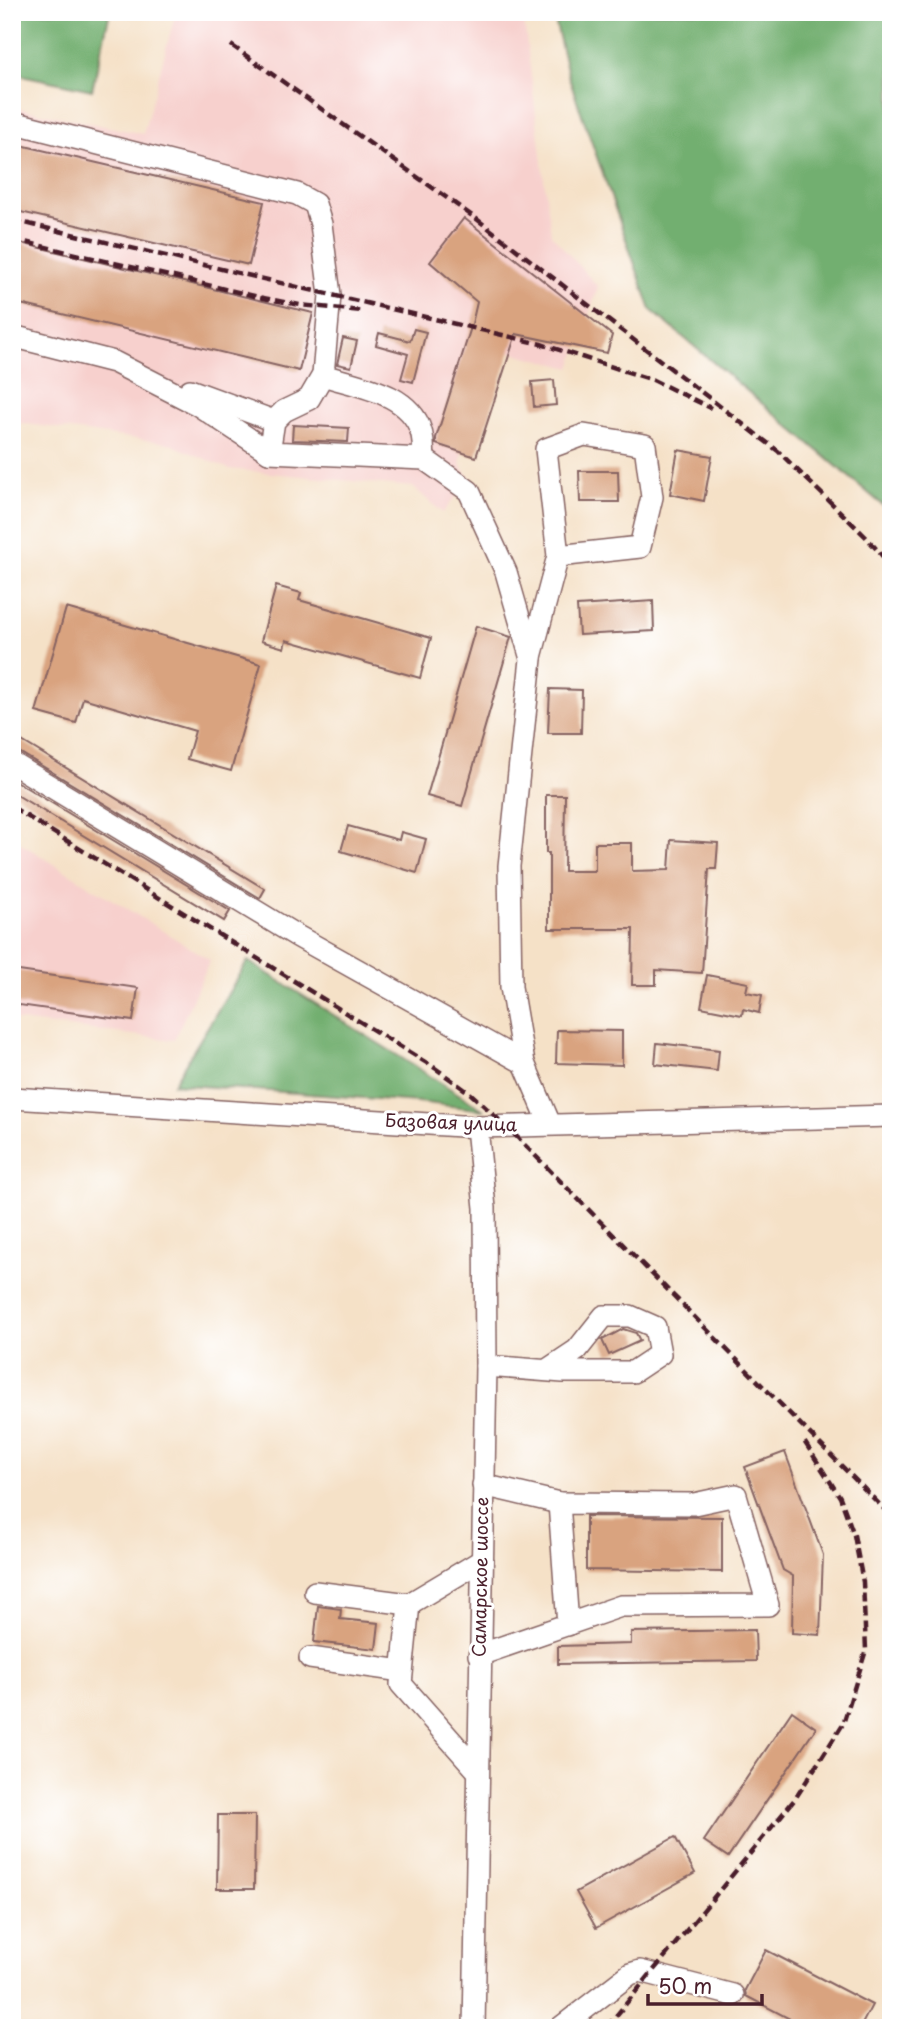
<svg xmlns="http://www.w3.org/2000/svg" width="903" height="2040" viewBox="0 0 903 2040" font-family="'Playpen Sans',sans-serif">
<style>
.built{fill:#f7d0cd}
.forest{fill:#72af6f;stroke:#5e674d;stroke-width:2}
.building{fill:#d9a37f}
.lines{fill:none;stroke-linecap:round;stroke-linejoin:round}
.minor-casing{stroke:#866362;stroke-width:24}
.minor{stroke:#fff;stroke-width:21}
.rail{stroke:#4a1f2b;stroke-width:4.5;stroke-dasharray:10 5;stroke-linecap:butt}
.labels{text-anchor:middle;stroke-width:6;stroke-linejoin:round;paint-order:stroke}
.street-label{font-size:18px;fill:#4a1f2b;stroke:#fff}
</style>
<rect width="100%" height="100%" fill="#fff"/>
<filter id="ink" filterUnits="userSpaceOnUse"><feTurbulence type="fractalNoise" baseFrequency=".0143" numOctaves="2"/><feDisplacementMap in="SourceGraphic" scale="14" xChannelSelector="R" yChannelSelector="G"/><feConvolveMatrix kernelMatrix="1 2 1 2 8 2 1 2 1" color-interpolation-filters="sRGB"/></filter>
<filter id="wash" filterUnits="userSpaceOnUse"><feTurbulence type="fractalNoise" baseFrequency=".00686" numOctaves="4" result="noise"/><feDisplacementMap in="SourceGraphic" scale="28" xChannelSelector="R" yChannelSelector="G"/><feGaussianBlur stdDeviation="1.57" result="paint"/><feColorMatrix in="noise" values="0 0 0 0 0 0 0 0 0 0 0 0 0 0 0 0 0 1.4 0 .05"/><feComposite in="paint" operator="in"/></filter>
<g filter="url(#wash)">
<rect width="100%" height="100%" fill="#f5e1c7"/>
<g class="built">
<polygon points="176,12 523,12 551,234 598,287 571,368 495,348 460,463 470,479 443,513 413,487 229,469 168,443 12,422 12,107 143,134"/>
<polygon points="12,838 210,960 174,1040 12,1020"/>
</g>
<g class="forest">
<polygon points="12,12 110,12 92,90 12,73"/>
<polygon points="553,12 891,12 891,512 651,310 569,78"/>
<polygon points="248,961 484,1110 418,1102 173,1084"/>
</g>
<g id="blocks">
<g class="building">
<polygon points="12,143 264,202 249,265 12,210"/>
<polygon points="464,218 612,335 607,353 516,334 476,457 436,444 436,438 472,324 477,302 430,262"/>
<polygon points="12,241 313,313 299,371 12,302"/>
<polygon points="414,329 426,332 413,382 401,379 408,354 376,345 379,333 410,341"/>
<polygon points="343,338 357,341 351,367 337,364"/>
<polygon points="554,380 556,405 534,407 532,382"/>
<polygon points="293,425 349,428 348,442 292,440"/>
<polygon points="678,450 712,456 704,501 670,494"/>
<polygon points="579,471 618,471 619,502 580,502"/>
<polygon points="276,586 301,593 299,600 431,638 420,678 286,640 284,648 261,641"/>
<polygon points="653,601 654,631 579,635 577,606"/>
<polygon points="66,608 261,664 231,771 187,759 195,731 83,698 76,723 36,712"/>
<polygon points="476,626 511,637 462,806 427,796"/>
<polygon points="550,689 582,690 581,733 548,733"/>
<polygon points="12,735 265,889 260,898 19,752 12,750"/>
<polygon points="12,779 230,911 224,921 12,792"/>
<polygon points="546,795 565,795 564,871 595,871 595,843 632,843 632,871 669,870 671,840 718,843 716,869 709,869 702,973 656,970 656,985 632,985 633,929 549,929 549,853 546,853"/>
<polygon points="348,826 399,840 401,832 426,839 417,873 341,851"/>
<polygon points="12,970 138,988 133,1021 12,1004"/>
<polygon points="707,975 748,983 746,992 762,995 759,1013 743,1009 742,1015 701,1007"/>
<polygon points="557,1030 622,1031 622,1065 556,1063"/>
<polygon points="657,1043 719,1050 717,1071 655,1064"/>
<polygon points="623,1329 636,1333 640,1341 609,1355 602,1340"/>
<polygon points="785,1452 823,1555 820,1635 792,1633 793,1576 783,1570 745,1467"/>
<polygon points="586,1516 722,1517 722,1572 586,1570"/>
<polygon points="318,1606 341,1609 340,1619 379,1623 376,1649 314,1642"/>
<polygon points="755,1630 756,1661 558,1664 558,1646 631,1644 631,1632"/>
<polygon points="792,1711 816,1728 728,1857 704,1841"/>
<polygon points="218,1815 255,1815 254,1889 217,1889"/>
<polygon points="675,1837 695,1873 596,1928 576,1892"/>
<polygon points="766,1950 872,2005 860,2028 807,2028 746,1996 745,1990"/>
</g>
</g>
</g>
<g filter="url(#ink)">
<use href="#blocks" fill-opacity="0" stroke="#866362" stroke-width="2"/>
<g class="lines">
<defs>
<g id="minor">
<polyline points="12,122 297,194 315,204 321,224 330,295 323,375 309,399 284,411 274,421 269,452 424,459 469,491 506,572 531,659 509,866 511,987 524,1063 550,1124"/>
<polyline points="12,336 114,362 198,405 269,452"/>
<path d="M 323,375 C 357,386 409,392 421,431 C 424,440 423,451 424,459"/>
<polyline points="190,390 274,421"/>
<polyline points="531,657 558,556 546,449 584,435 645,445 652,497 640,547 558,556"/>
<polyline points="12,763 297,936 524,1063"/>
<polyline points="12,1098 477,1127 891,1116"/>
<polyline points="486,1366 563,1372 633,1372 660,1354 655,1327 630,1316 604,1316 577,1350 547,1370"/>
<polyline points="483,1485 559,1503"/>
<polyline points="315,1592 409,1604 481,1561"/>
<polyline points="409,1604 401,1684 477,1770"/>
<polyline points="479,1655 621,1606 768,1605 736,1495 694,1504 559,1503 568,1625"/>
<polyline points="310,1658 402,1671"/>
<polyline points="474,2028 486,1366 485,1208 477,1127"/>
<polyline points="560,2028 630,1974 640,1971 733,1995"/>
</g>
</defs>
<use href="#minor" class="minor-casing"/>
<use href="#minor" class="minor"/>
<g class="rail">
<polyline points="231,45 478,220 778,451 866,537 891,566"/>
<polyline points="12,220 541,344 653,380 711,408"/>
<polyline points="12,239 263,298 300,305 363,311"/>
<polyline points="12,807 435,1068 471,1094 507,1127 891,1516"/>
<polyline points="606,2028 795,1799 843,1724 866,1650 863,1582 854,1535 840,1497 802,1438"/>
</g>
</g>
</g>
<g class="labels">
<g class="street-label">
<text transform="translate(451 1123) rotate(2)" y="6">Базовая улица</text>
<text transform="translate(481 1577) rotate(-89)" y="6">Самарское шоссе</text>
</g>
</g>
<rect width="903" height="2040" fill="none" stroke="#fff" stroke-width="42"/>
<path d="M648 1994v10h114v-10" fill="none" stroke="#4a1f2b" stroke-width="3.5"/>
<text x="658" y="1994" font-size="21" fill="#4a1f2b" stroke="#ffffff" stroke-width="5" paint-order="stroke">50 m</text>
</svg>
